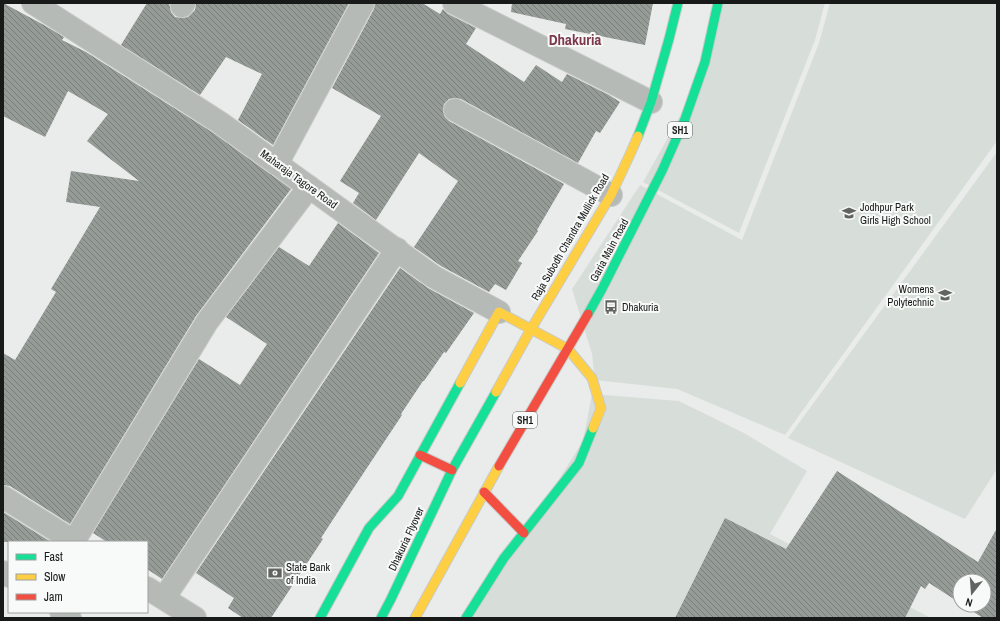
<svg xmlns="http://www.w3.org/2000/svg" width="1000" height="621" viewBox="0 0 1000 621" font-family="'Archivo Narrow',sans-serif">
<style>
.built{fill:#d7deda}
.building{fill:url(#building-back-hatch)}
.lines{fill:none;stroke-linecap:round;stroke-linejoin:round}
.street-casing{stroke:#c8cac9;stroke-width:24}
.fast-casing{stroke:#c8cac9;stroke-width:11}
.slow-casing{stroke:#c8cac9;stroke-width:11}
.jam-casing{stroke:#c8cac9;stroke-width:11}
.street{stroke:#b5bab6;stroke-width:22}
.fast{stroke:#16e098;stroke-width:9}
.slow{stroke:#ffcf43;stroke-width:9}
.jam{stroke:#f24e42;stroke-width:9}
.labels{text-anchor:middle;stroke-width:4;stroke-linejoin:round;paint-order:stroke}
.shield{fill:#f7faf8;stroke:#5b5d5c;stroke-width:1}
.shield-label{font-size:10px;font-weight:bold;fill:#181a19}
.street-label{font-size:11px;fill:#181a19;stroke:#f7faf8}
.poi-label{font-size:11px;fill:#181a19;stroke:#f7faf8;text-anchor:start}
.district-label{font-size:15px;font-weight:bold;fill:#7e384d;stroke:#f7faf8}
</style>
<defs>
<pattern id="building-back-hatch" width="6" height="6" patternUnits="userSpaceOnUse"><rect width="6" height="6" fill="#959b97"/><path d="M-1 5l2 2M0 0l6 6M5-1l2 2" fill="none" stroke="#797e7a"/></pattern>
</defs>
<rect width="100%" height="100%" fill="#eaeceb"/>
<g class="built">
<polygon points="713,3 825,3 815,40 739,233 643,182 702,77"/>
<polygon points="830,3 997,3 997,141 785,435 677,389 595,380 592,354 572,289 640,185 742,240 819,43"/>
<polygon points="997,152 997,469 965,519 788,438"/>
<polygon points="592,394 679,401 744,433 807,471 770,534 931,618 472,618 583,441"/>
</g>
<g class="building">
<polygon points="3,3 44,25 64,37 62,40 86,52 212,132 291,189 196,316 70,524 10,486 3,485 3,353 15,360 56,292 51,289 100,207 66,202 71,171 139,181 87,141 108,114 68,91 45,137 3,116"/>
<polygon points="147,3 169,3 171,12 175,17 182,18 188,17 195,10 196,3 349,3 273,145 238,120 262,74 226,57 200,95 121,45"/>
<polygon points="375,3 422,3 440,14 443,9 448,14 476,28 466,44 524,82 536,65 562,82 567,74 609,95 620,102 600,133 596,131 578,163 461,99 454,98 449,99 444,104 443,111 445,117 449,121 564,184 537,230 538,231 518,261 522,263 506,290 495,284 489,292 441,266 414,247 458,181 419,153 376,220 353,203 359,193 340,181 381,116 332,88 374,9"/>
<polygon points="512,3 653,3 645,45 565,29 566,24 511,12"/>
<polygon points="338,223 379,253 162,579 147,569 147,542 107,542 93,533 199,359 240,385 267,344 226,317 279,247 309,266"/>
<polygon points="400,268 428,288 474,313 446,353 444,352 424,381 423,381 401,414 402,415 349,495 321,538 323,539 271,618 243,618 228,608 234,598 196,573"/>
<polygon points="837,471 978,562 997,528 997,618 983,618 963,605 984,605 984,581 960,581 960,603 929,583 925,589 921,586 905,618 675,618 725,518 786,549"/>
<polygon points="3,512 51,542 3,542"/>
</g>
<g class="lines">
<defs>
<g id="street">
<polyline points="33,3 219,122 434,277 499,312"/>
<polyline points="454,3 651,102"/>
<polyline points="182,6 184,3"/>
<polyline points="455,110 611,195"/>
<polyline points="277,164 363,3"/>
<polyline points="3,497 75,542"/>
<polyline points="74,541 207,322 309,187"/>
<polyline points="3,572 9,576"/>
<polyline points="147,588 195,618"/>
<polyline points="164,598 397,249"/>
<polyline points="61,612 70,618"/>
</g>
<g id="fast">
<polyline points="638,136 651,102 669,39 678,3"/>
<polyline points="588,314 602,289 662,171 685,119 705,62 718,3"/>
<polyline points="320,618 369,528 398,496 460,383"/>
<polyline points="381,618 391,599 452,470 496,392"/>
<polyline points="466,618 504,558 579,463 593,428"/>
</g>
<g id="slow">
<polyline points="460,383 499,312 568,349 592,378 601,408 593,428"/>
<polyline points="496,392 531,329 611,195 631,152 638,136"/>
<polyline points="415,618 499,466"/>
</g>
<g id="jam">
<polyline points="420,455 452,470"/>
<polyline points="499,466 588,314"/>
<polyline points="484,492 524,533"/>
</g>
</defs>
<use href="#street" class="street-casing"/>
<use href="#fast" class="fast-casing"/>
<use href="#slow" class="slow-casing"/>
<use href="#jam" class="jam-casing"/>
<use href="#street" class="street"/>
<use href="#fast" class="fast"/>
<use href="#slow" class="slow"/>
<use href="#jam" class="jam"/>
</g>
<defs>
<symbol id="university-bare" viewBox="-9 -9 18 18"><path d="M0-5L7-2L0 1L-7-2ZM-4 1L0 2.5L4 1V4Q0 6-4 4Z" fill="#626462" stroke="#f7faf8" stroke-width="2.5" paint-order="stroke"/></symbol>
<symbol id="bus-bare" viewBox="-9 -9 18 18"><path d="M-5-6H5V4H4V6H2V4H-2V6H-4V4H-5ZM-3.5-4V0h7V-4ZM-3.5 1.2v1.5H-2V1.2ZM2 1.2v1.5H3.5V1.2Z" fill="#626462" stroke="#f7faf8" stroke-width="2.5" paint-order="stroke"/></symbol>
<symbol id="bank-bare" viewBox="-9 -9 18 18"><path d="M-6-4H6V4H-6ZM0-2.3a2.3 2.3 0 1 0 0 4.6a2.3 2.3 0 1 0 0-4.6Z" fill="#626462" stroke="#f7faf8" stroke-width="2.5" paint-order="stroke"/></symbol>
</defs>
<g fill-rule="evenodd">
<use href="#university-bare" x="839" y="203" width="20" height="20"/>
<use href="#university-bare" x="935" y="285" width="20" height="20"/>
<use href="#bus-bare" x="601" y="297" width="20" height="20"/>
<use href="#bank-bare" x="265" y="563" width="20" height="20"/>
</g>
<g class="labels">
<g class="shield">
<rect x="668" y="122" width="24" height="16" rx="3"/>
<rect x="513" y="412" width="24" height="16" rx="3"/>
</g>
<g class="shield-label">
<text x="680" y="134">SH1</text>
<text x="525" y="424">SH1</text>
</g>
<g class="street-label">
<text transform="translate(299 179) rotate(36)" y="4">Maharaja Tagore Road</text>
<text transform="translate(570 237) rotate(-60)" y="4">Raja Subodh Chandra Mullick Road</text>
<text transform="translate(609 250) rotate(-62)" y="4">Garia Main Road</text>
<text transform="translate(406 539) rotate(-65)" y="4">Dhakuria Flyover</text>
</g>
<g class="poi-label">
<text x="860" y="211">Jodhpur Park<tspan x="860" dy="13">Girls High School</tspan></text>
<text x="934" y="293" text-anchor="end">Womens<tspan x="934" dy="13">Polytechnic</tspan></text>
<text x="622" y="311">Dhakuria</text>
<text x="286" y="571">State Bank<tspan x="286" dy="13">of India</tspan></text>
</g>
<g class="district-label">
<text x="575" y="45">Dhakuria</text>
</g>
</g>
<rect width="1000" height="621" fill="none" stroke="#181a19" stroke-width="8"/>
<rect x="8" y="541" width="140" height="72" fill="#f7faf8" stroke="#9ea09f"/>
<rect x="16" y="554" width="20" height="6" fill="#16e098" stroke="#9ea09f"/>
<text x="44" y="561" font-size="12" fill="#181a19">Fast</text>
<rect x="16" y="574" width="20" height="6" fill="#ffcf43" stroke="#9ea09f"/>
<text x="44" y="581" font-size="12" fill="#181a19">Slow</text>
<rect x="16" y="594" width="20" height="6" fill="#f24e42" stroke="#9ea09f"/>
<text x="44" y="601" font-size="12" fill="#181a19">Jam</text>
<g transform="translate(972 593) rotate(197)"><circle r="19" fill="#f7faf8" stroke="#9ea09f"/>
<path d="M0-3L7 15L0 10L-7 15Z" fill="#626462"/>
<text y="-6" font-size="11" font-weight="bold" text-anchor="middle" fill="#181a19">N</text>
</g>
</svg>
